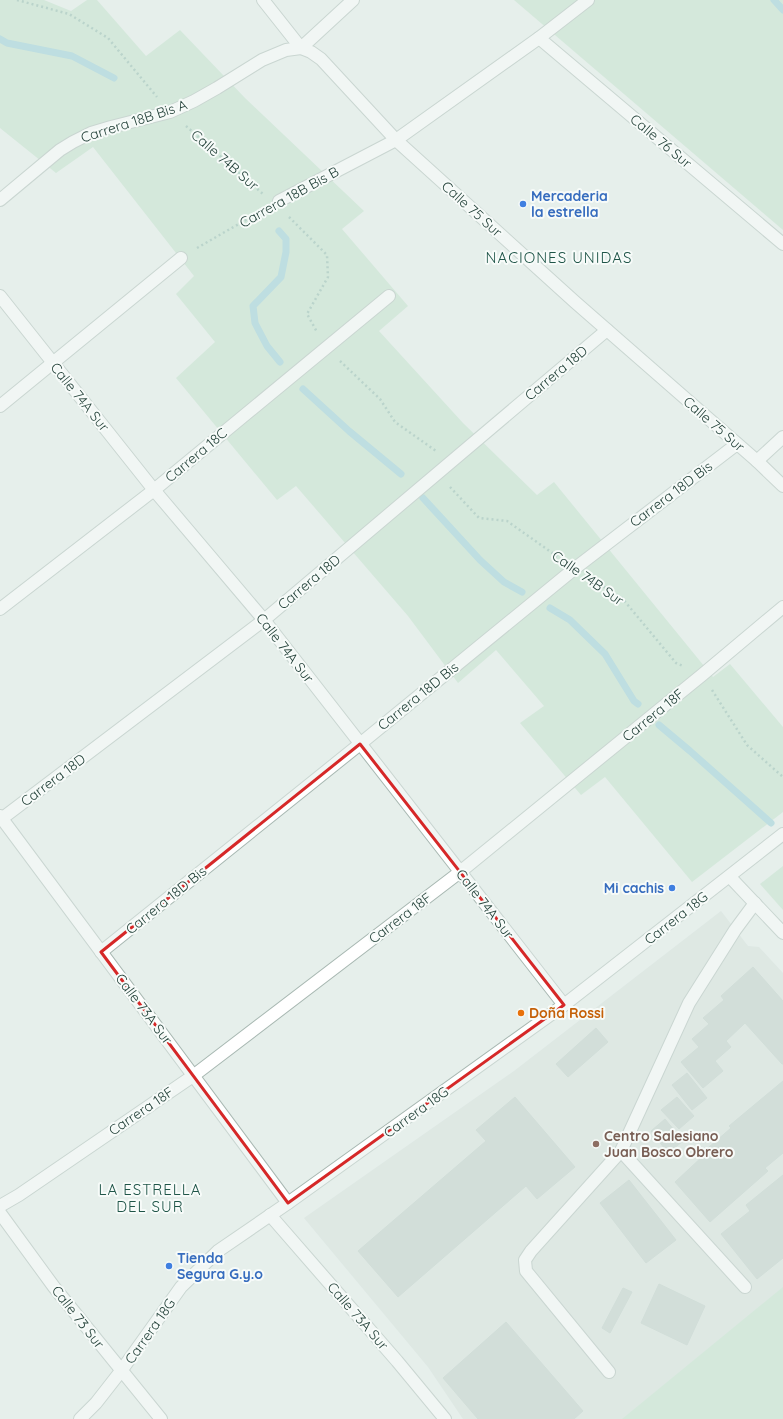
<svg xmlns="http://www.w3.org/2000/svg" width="783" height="1419" viewBox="0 0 783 1419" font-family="Quicksand,sans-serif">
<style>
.built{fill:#d4dfda}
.green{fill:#bfe0c8}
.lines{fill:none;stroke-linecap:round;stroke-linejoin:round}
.stream{stroke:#8ec9d4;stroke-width:7}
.building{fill:#bbcac4;stroke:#b8c9c2}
.minor-casing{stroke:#a8b8b2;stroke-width:14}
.path{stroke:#86b3a5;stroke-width:2.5;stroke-dasharray:2 3;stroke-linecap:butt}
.minor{stroke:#fff;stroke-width:12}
.marked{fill:none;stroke:#d62828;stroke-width:3;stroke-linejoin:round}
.shop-dot{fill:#3f7fe0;stroke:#f7fbf9;stroke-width:1.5}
.food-dot{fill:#e8710a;stroke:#f7fbf9;stroke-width:1.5}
.education-dot{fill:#8d6e63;stroke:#f7fbf9;stroke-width:1.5}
.labels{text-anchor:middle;stroke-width:4;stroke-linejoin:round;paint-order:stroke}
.street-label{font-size:14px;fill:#24423a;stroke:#f7fbf9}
.shop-label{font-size:14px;font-weight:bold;fill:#366cbe;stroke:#f7fbf9;text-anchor:start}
.food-label{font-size:14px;font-weight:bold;fill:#c56008;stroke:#f7fbf9;text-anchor:start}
.education-label{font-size:14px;font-weight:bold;fill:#785e54;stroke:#f7fbf9;text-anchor:start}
.neighbourhood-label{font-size:15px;letter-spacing:1px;fill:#1f5548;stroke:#f7fbf9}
</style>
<rect width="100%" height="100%" fill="#e6efeb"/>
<polygon class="built" points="721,911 748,946 759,947 783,973 783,1419 463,1419 428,1367 304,1218 514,1071"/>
<g class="green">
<polygon points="0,0 44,0 71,11 87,0 97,0 146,56 180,30 245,98 364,211 342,229 408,306 379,331 463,423 537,495 554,482 713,677 730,664 783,727 783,812 692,882 605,777 581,795 520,723 544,706 496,650 458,683 408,616 296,486 277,500 176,378 215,342 176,294 194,276 93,147 56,173 0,128"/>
<polygon points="514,0 783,0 783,230"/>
<polygon points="783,866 783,910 760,884"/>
<polygon points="783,1287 783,1419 622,1419"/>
</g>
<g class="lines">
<g class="stream">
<polyline points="774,0 783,10"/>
<polyline points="0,39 7,43 72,56 114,78"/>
<polyline points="279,231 286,239 286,252 281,277 253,306 255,323 267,346 280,362"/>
<polyline points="303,389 349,431 401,474"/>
<polyline points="423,498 480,560 504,582 522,592"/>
<polyline points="550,608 570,620 605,654 634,701 638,704"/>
<polyline points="659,725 690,751 771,823"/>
</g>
</g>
<g class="building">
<polygon points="753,967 783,1001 783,1064 782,1064 745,1023 726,1041 731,1047 715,1061 723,1071 703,1088 681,1062 699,1047 692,1039 709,1024 703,1018 724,1000 721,996"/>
<polygon points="596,1028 608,1042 568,1077 556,1064"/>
<polygon points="687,1073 707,1098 692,1110 672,1085"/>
<polygon points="783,1081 783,1153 765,1168 768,1171 710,1222 675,1182 703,1156 701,1154 731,1128 729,1126"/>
<polygon points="515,1097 575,1167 537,1199 526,1186 398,1297 358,1251 486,1141 476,1130"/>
<polygon points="677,1097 694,1116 679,1129 661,1110"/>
<polygon points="665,1119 683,1141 668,1153 651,1131"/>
<polygon points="783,1175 783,1258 757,1279 721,1234 750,1211 746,1205"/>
<polygon points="629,1180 676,1240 646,1263 600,1203"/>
<polygon points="659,1284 705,1306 687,1345 641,1323"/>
<polygon points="623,1288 632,1292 610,1333 602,1328"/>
<polygon points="506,1322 583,1411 574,1419 478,1419 443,1378"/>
</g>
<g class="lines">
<defs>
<g id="minor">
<polyline points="263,0 301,48 311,52 321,59 396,140 575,302 757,461 783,486"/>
<polyline points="539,38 783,244"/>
<polyline points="0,200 60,150 73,142 91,133 111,127 170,112 194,101 217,88 262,60 286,50 301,48 353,0"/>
<polyline points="279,201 396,140 539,38 588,0"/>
<polyline points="0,296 154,490 264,620 564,1005"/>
<polyline points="0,406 181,258"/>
<polyline points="757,461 783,437"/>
<polyline points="0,609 154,490 389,296"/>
<polyline points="0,816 288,1203"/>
<polyline points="0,820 264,620 607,330"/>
<polyline points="730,877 783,933"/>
<polyline points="101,952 360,744 574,569 737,444"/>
<polyline points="621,1151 745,1287"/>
<polyline points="0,1206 19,1195 193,1076 460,872 702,675 783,607"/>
<polyline points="0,1213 54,1287 161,1419"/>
<polyline points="270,1215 397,1361 445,1419"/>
<polyline points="609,1372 526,1271 525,1260 531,1251 621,1151 689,1003 735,930 755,903"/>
<polyline points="80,1419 96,1403 121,1371 181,1287 218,1251 288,1203 564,1005 783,834"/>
</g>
</defs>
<use href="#minor" class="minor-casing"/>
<g class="path">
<polyline points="17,0 69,14 108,38 157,97"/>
<polyline points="186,126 263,194"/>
<polyline points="289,217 327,255 328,277 307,314 317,332"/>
<polyline points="197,248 263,210"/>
<polyline points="340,361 380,399 395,422 436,451"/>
<polyline points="450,487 479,518 507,521 558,557"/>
<polyline points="591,579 622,598 676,663 683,666"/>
<polyline points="712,690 747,745 783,777"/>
</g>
<use href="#minor" class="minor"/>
</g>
<path d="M0 0H783V1419H0ZM 360,744 L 564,1005 L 288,1203 L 101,952 Z" fill="#e6efeb" fill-opacity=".55" fill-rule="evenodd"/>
<path class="marked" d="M 360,744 L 564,1005 L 288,1203 L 101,952 Z"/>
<g class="shop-dot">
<circle cx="523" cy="204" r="4"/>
<circle cx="672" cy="888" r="4"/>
<circle cx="169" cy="1266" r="4"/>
</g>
<circle class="food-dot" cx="521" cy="1013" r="4"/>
<circle class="education-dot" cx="596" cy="1144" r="4"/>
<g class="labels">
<g class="street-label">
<text transform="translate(134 121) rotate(-18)" y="5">Carrera 18B Bis A</text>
<text transform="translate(661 141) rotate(40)" y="5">Calle 76 Sur</text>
<text transform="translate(225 160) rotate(41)" y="5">Calle 74B Sur</text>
<text transform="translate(289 197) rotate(-29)" y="5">Carrera 18B Bis B</text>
<text transform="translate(472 209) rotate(42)" y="5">Calle 75 Sur</text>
<text transform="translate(556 373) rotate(-40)" y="5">Carrera 18D</text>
<text transform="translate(80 397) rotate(51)" y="5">Calle 74A Sur</text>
<text transform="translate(714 424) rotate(41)" y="5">Calle 75 Sur</text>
<text transform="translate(196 455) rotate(-40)" y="5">Carrera 18C</text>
<text transform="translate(671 494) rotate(-37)" y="5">Carrera 18D Bis</text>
<text transform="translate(588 578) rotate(35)" y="5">Calle 74B Sur</text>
<text transform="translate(309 582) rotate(-40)" y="5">Carrera 18D</text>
<text transform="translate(285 648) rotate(52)" y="5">Calle 74A Sur</text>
<text transform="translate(418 696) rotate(-39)" y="5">Carrera 18D Bis</text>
<text transform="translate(653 715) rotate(-39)" y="5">Carrera 18F</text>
<text transform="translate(53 780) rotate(-37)" y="5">Carrera 18D</text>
<text transform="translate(166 900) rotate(-39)" y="5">Carrera 18D Bis</text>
<text transform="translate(485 904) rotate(52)" y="5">Calle 74A Sur</text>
<text transform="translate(400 918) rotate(-37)" y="5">Carrera 18F</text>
<text transform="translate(676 918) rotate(-38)" y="5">Carrera 18G</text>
<text transform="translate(144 1009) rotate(53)" y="5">Calle 73A Sur</text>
<text transform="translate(141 1111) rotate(-34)" y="5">Carrera 18F</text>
<text transform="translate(416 1112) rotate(-36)" y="5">Carrera 18G</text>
<text transform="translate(358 1316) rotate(49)" y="5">Calle 73A Sur</text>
<text transform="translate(78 1317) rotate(52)" y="5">Calle 73 Sur</text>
<text transform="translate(150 1331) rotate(-55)" y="5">Carrera 18G</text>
</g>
<g class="shop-label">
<text x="531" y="201">Mercaderia<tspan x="531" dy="16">la estrella</tspan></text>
<text x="664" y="893" text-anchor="end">Mi cachis</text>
<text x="177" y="1263">Tienda<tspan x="177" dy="16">Segura G.y.o</tspan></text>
</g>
<g class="food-label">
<text x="529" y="1018">Doña Rossi</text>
</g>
<g class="education-label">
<text x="604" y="1141">Centro Salesiano<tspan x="604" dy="16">Juan Bosco Obrero</tspan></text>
</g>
<g class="neighbourhood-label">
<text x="559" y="263">NACIONES UNIDAS</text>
<text x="150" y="1195">LA ESTRELLA<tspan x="150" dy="17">DEL SUR</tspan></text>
</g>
</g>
</svg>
